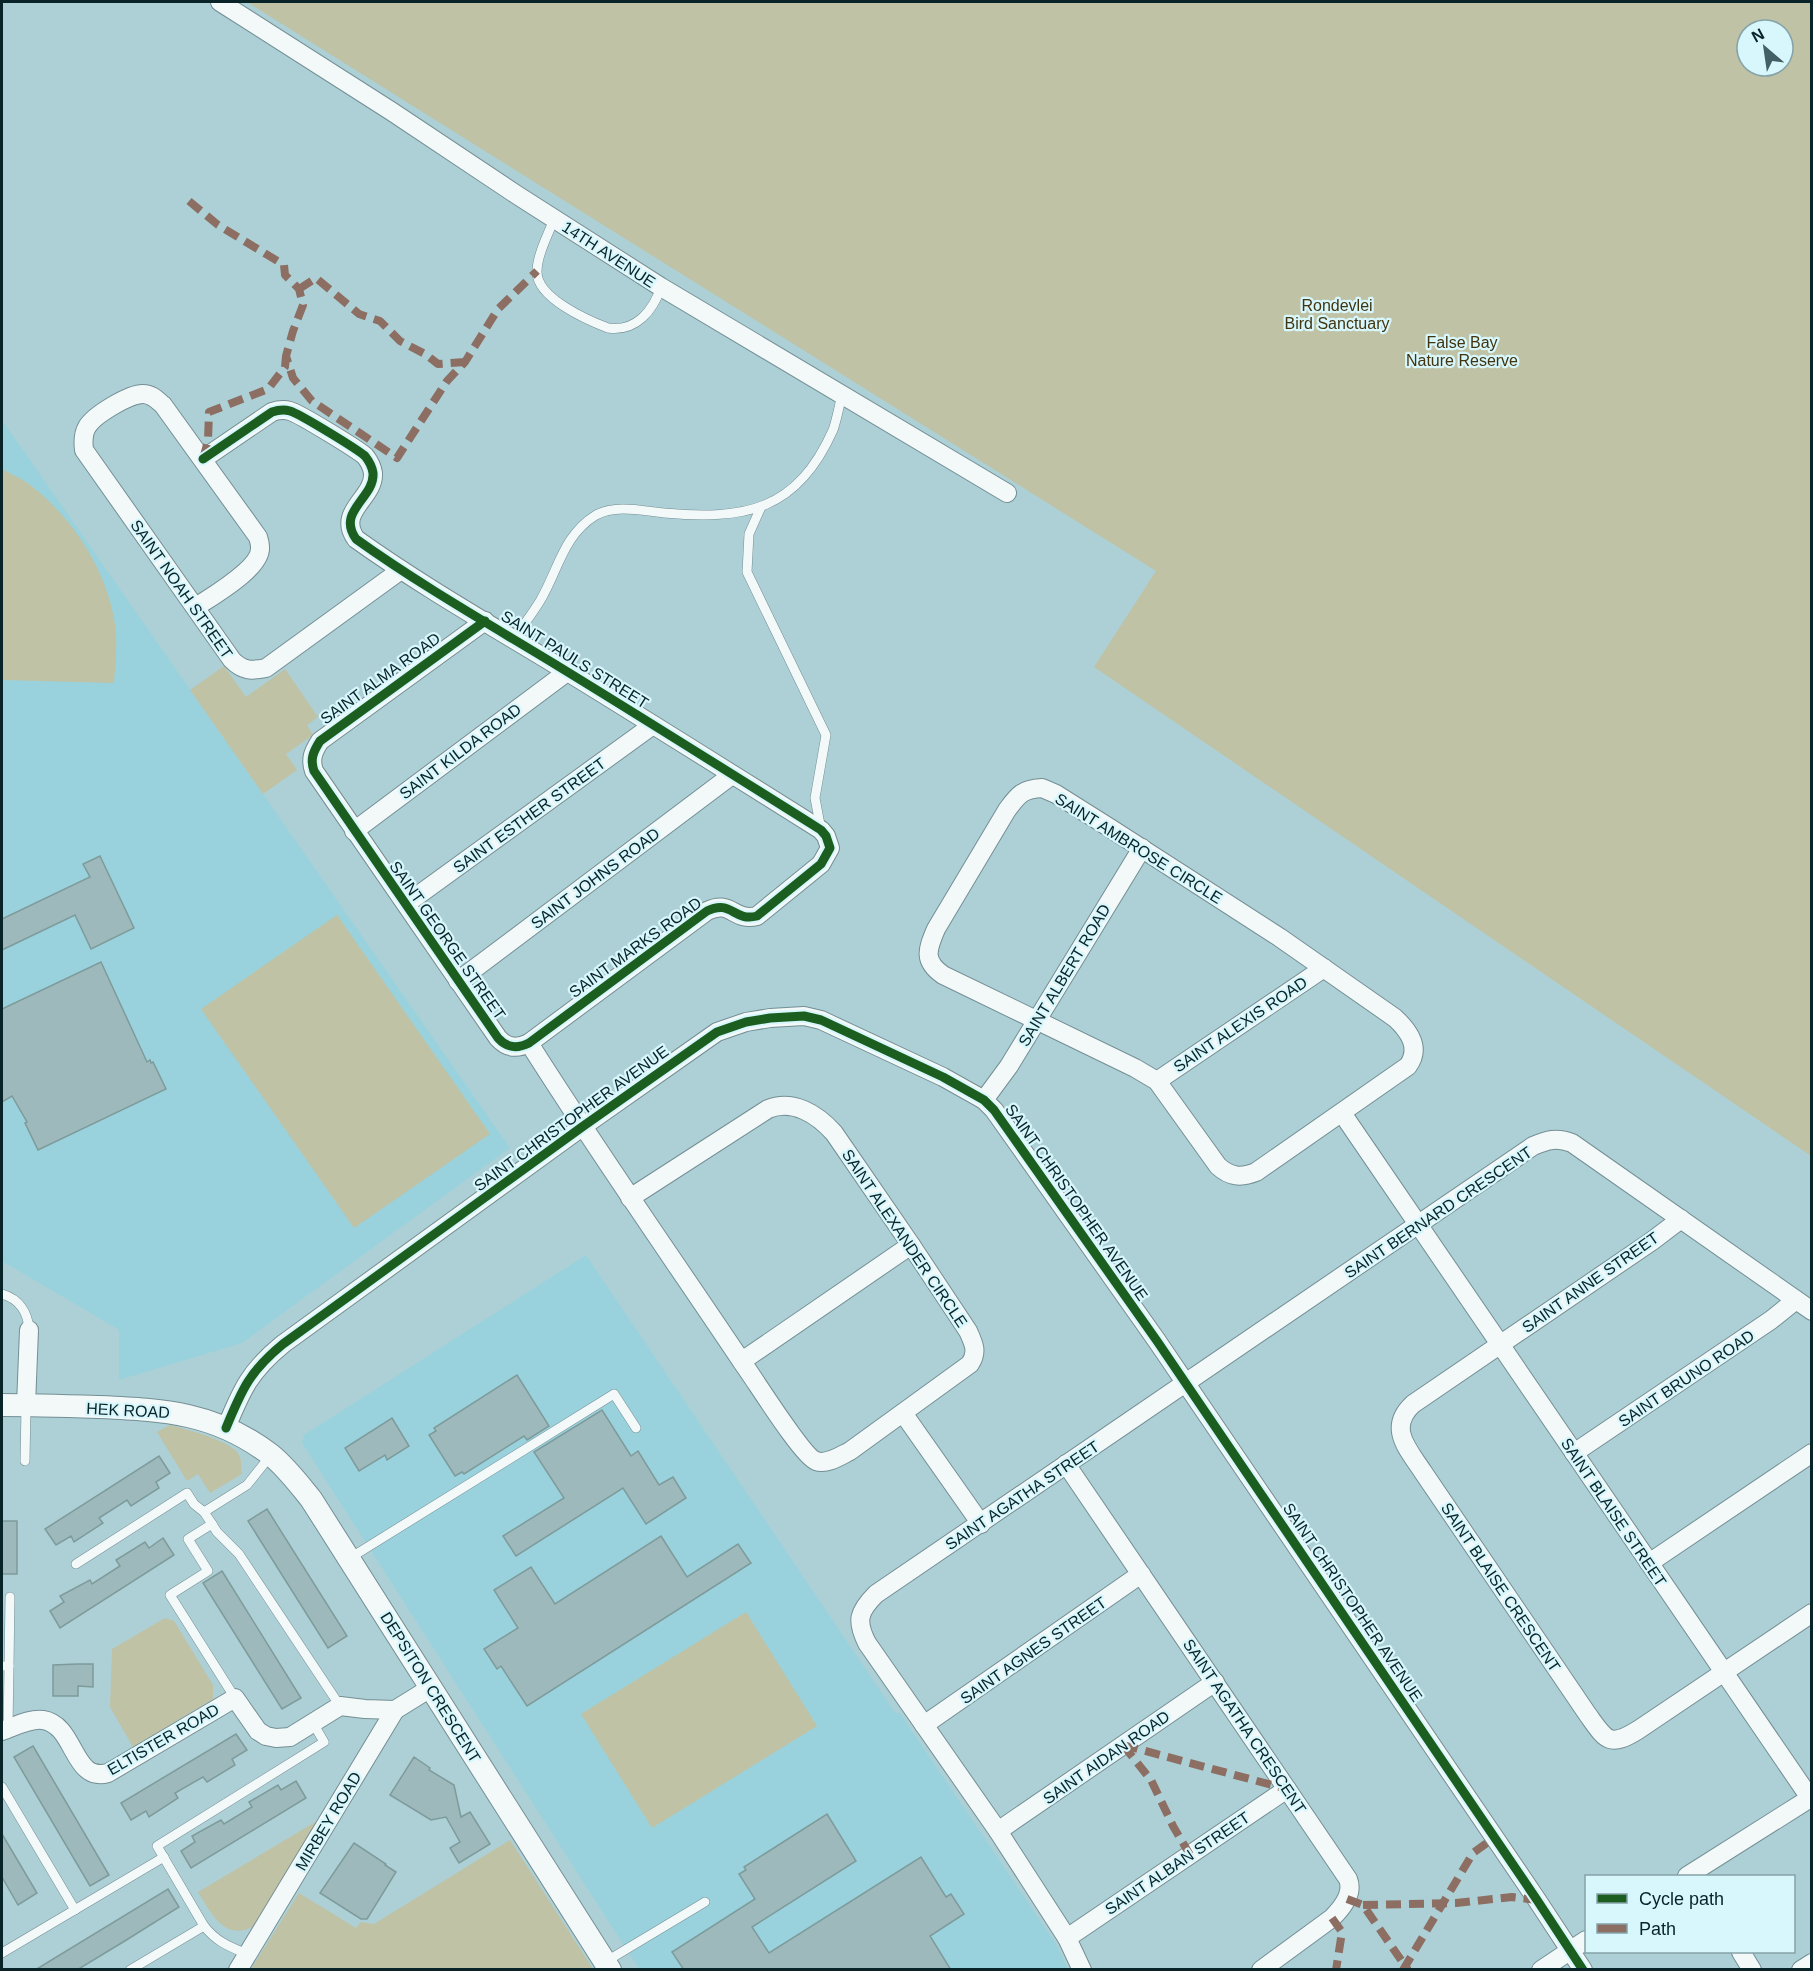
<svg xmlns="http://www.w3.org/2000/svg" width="1813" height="1971" viewBox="0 0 1813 1971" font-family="Arial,sans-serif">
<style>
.built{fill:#99d2dc}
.green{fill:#bfc2a4;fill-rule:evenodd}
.building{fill:#9db9bb;stroke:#7e9b9c;stroke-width:1.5}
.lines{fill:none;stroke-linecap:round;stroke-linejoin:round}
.service-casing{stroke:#738f94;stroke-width:10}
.minor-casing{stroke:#738f94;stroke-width:20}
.tertiary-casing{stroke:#738f94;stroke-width:24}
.service{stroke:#f3f8f9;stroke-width:9}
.minor{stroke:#f3f8f9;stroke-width:18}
.tertiary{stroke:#f3f8f9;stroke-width:22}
.quiet{stroke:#8d6e63;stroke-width:8;stroke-dasharray:15 8;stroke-linecap:butt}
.cycleway-casing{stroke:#d8f7fd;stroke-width:13}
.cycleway{stroke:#1b5e20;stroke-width:9}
.labels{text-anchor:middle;stroke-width:4.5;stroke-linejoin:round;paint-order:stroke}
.street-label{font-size:16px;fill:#092428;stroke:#d8f7fd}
.park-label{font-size:16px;fill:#41340e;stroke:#d8f7fd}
</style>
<rect width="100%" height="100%" fill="#add0d6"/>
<g class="built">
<polygon points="2,420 510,1148 242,1343 119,1380 119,1330 2,1261"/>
<polygon points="586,1255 896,1714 899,1712 1056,1944 1068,1969 639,1969 302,1443 304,1435"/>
</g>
<g class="green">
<path d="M 247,2 L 1811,2 L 1811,1156 L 1094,667 L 1156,571 ZM 1747,30 L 1783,30 L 1783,66 L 1747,66 Z"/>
<path d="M 2,469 C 9,473 18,477 26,482 C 72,515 111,575 116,633 C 117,649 115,667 114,683 L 2,680 Z"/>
<polygon points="224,666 246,697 285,669 318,717 307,725 313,735 286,754 297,770 263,794 190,690"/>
<polygon points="337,915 490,1134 354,1228 201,1009"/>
<path d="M 170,1425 C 185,1429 233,1441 239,1455 C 242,1460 241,1468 242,1474 L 210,1493 L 198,1474 L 187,1481 L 157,1432 Z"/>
<polygon points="746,1612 817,1726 652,1828 581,1714"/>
<polygon points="165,1618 174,1621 213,1685 213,1699 133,1747 110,1707 112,1649"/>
<path d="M 317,1821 L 319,1822 L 256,1925 C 226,1943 212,1915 198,1892 Z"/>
<polygon points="510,1840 593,1969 251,1969 299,1893 356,1928 361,1922 374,1924"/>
</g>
<g class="building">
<polygon points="100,856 134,928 91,949 75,915 2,950 2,919 90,877 83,864"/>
<polygon points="101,962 147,1062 150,1060 151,1063 153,1062 166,1089 38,1150 25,1123 27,1122 12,1096 2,1102 2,1009"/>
<polygon points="517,1375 549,1426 527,1440 524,1436 464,1474 462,1472 455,1476 429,1435 436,1431 434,1428"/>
<polygon points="602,1410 631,1456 638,1451 659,1485 673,1477 686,1498 646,1524 623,1488 516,1556 503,1536 564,1498 534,1452"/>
<polygon points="392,1418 409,1446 387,1460 385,1455 359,1471 345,1448"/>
<polygon points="159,1456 170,1473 156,1482 159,1488 131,1506 127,1500 99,1518 103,1523 74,1542 71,1536 56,1545 45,1529"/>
<polygon points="267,1509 347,1636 328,1648 248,1521"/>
<rect x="2" y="1521" width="15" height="53"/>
<polygon points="661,1536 687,1577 738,1544 751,1563 527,1706 501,1666 497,1669 484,1649 518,1628 494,1590 531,1567 555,1604"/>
<polygon points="163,1538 174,1555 60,1628 50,1611 64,1602 60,1596 90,1580 92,1584 120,1566 116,1560 145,1542 149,1548"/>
<polygon points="222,1571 301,1698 282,1709 203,1583"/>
<polygon points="77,1664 93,1664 93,1687 78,1686 78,1696 53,1696 53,1665"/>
<polygon points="236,1734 247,1750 232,1759 235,1765 207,1782 203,1777 175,1793 178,1798 149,1817 146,1811 131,1820 121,1803"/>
<polygon points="33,1746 109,1875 90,1886 14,1757"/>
<polygon points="414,1757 430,1768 429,1770 454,1785 461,1817 470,1812 490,1844 459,1863 450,1848 460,1842 446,1817 431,1820 390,1795"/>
<polygon points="296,1781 306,1798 191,1868 181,1851 195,1842 192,1836 221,1820 224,1824 252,1807 249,1802 278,1785 281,1790"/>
<polygon points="827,1814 856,1861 752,1927 769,1953 921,1857 946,1897 951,1894 964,1914 930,1936 951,1970 684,1970 672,1952 755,1899 739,1874 746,1870 744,1867"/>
<polygon points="2,1834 37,1893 18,1905 2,1877"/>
<polygon points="354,1843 386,1864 385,1865 396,1872 367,1919 361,1919 320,1893"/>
<polygon points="168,1889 179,1907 128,1939 77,1970 35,1970"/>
</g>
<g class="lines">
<defs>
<g id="service">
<path d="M 554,219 C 548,235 537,255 537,272 C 537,298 587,320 608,328 C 636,332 653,311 661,287"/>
<polyline points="761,507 749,534 747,572 826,735 815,798 821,830"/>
<path d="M 514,639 C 522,627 532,614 540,601 C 558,571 563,535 596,515 C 616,504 643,511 664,513 C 746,520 797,511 833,430 C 837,419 839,406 842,395"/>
<path d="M 2,1294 C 19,1299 28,1312 29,1330"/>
<polyline points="25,1461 26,1407"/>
<polyline points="212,1524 217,1532 239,1554 340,1706"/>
<polyline points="350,1558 614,1394 636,1428"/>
<polyline points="76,1564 187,1493 194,1504 204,1512"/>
<polyline points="2,1666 9,1666 8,1729"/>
<polyline points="9,1666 10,1597"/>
<polyline points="235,1698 170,1595 208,1571 188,1539 212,1524 204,1512 247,1485 271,1455"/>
<polyline points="2,1787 75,1910"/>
<polyline points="2,1953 164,1857"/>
<path d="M 247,1954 C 228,1946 217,1942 204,1926 L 157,1846 L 324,1742 L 313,1723"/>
<polyline points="605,1962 705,1902"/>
<polyline points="130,1970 204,1926"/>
</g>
<g id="minor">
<polyline points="220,2 391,111 517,195 661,287 1007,493"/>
<path d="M 203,459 L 272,412 C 278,410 283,409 290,411 C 300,414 357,449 365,456 C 369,461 372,466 373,473 C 375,498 336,511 356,539 C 419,584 487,623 553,663 C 643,718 732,774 821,830 L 826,836 L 830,848 L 821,864 L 757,916 C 733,922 732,899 707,911 L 529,1043 C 517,1049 507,1048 498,1038 L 314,771 C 310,759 313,752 320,741 L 485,621"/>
<path d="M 196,607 C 212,596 262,568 260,547 C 260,543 259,541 258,537 L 163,405 C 157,400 152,394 143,394 C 129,394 94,415 87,427 C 83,434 83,442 84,450 L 232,660 C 243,671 251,671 266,668 L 401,570"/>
<path d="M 1042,788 L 1056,794 L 1110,828 L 1279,937 L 1395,1018 C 1409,1031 1421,1048 1408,1066 L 1256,1172 C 1241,1178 1230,1177 1218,1166 L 1157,1081 L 1135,1068 L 943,975 C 923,961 927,950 936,929 L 1007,810 C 1018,795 1022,789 1042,788 Z"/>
<polyline points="354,831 567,672"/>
<polyline points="406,904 653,725"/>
<polyline points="458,981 732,775"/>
<path d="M 529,1043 C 597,1151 671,1256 742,1362 C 754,1378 802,1456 816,1461 C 827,1465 840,1456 850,1451 L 970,1364 C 978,1352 974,1344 968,1331 L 911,1245 L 834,1133 C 817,1114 793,1099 768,1109 L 630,1198"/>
<polyline points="1157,1081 1324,968"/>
<polyline points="984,1100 1009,1066 1142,848"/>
<polyline points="1342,1113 1810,1798"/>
<path d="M 1681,1219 L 1652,1241 L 1413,1404 C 1387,1428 1408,1449 1423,1472 L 1588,1715 C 1606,1740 1609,1748 1638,1730 L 1812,1613"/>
<polyline points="742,1361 911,1245"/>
<polyline points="26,1405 29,1330"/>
<polyline points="903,1413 981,1524"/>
<path d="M 226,1428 C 242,1389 250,1371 283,1344 L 582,1127 L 717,1032 L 746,1022 L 770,1018 L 804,1016 L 821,1020 L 943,1077 L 984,1100 L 994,1110 L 1157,1341 L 1537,1900 L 1583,1970"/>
<polyline points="1574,1453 1771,1320 1796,1300"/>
<path d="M 1066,1464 L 1348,1879 C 1354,1894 1342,1908 1332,1918 L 1261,1970"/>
<polyline points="1649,1563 1812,1453"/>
<polyline points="924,1725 1141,1574"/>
<path d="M 2,1731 C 14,1727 30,1718 43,1720 C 76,1725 72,1783 108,1773 L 235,1698 L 258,1731 L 266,1736 L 276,1738 L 290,1737 L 340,1706 L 365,1709 L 395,1710"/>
<polyline points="998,1831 1215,1682"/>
<polyline points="1687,1876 1812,1797"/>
<polyline points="1067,1938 1287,1789"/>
<polyline points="1741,1952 1752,1970"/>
<polyline points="238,1970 395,1710 432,1687"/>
<path d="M 1082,1970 L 1067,1938 L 998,1831 L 867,1643 C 856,1621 858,1612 876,1594 L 1533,1146 C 1547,1140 1557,1137 1572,1143 L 1812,1311"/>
<polyline points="1541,1970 1586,1940"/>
<polyline points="1801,1970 1812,1963"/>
</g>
<path id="tertiary" d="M 2,1405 C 34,1405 66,1406 98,1407 C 164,1410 215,1412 271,1455 C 286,1467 298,1483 311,1499 L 610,1970"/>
</defs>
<use href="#service" class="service-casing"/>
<use href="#minor" class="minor-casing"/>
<use href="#tertiary" class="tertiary-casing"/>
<use href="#service" class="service"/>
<use href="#minor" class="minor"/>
<use href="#tertiary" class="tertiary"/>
<g class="quiet">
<polyline points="189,201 218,225 284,265 285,275 299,289 303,305 293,331 286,356 293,378 312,401 397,458 447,381 465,362 498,309 537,271"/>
<polyline points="299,289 316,278 359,314 380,321 400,341 425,354 438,364 465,362"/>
<polyline points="203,459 208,441 209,412 268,389 285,367 286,356"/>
<polyline points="1123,1745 1287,1789"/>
<polyline points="1123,1745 1151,1780 1173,1826 1190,1855"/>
<polyline points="1347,1899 1363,1905 1408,1970"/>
<polyline points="1363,1905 1456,1903 1512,1897 1537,1900"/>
<polyline points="1332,1918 1342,1932 1336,1970"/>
<polyline points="1403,1970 1473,1853 1495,1837"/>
</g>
<defs>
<g id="cycleway">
<path d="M 203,459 L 272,412 C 278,410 283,409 290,411 C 300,414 357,449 365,456 C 369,461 372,466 373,473 C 375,498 336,511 356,539 C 419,584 487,623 553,663 C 643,718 732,774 821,830 L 826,836 L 830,848 L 821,864 L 757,916 C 733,922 732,899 707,911 L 529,1043 C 517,1049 507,1048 498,1038 L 314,771 C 310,759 313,752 320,741 L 485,621"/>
<path d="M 226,1428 C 242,1389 250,1371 283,1344 L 582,1127 L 717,1032 L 746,1022 L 770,1018 L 804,1016 L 821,1020 L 943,1077 L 984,1100 L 994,1110 L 1157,1341 L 1537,1900 L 1583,1970"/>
</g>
</defs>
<use href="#cycleway" class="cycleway-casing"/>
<use href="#cycleway" class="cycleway"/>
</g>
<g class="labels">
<g class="street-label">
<text transform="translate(609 254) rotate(33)" y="6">14TH AVENUE</text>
<text transform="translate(182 589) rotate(55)" y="6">SAINT NOAH STREET</text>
<text transform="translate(575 659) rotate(32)" y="6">SAINT PAULS STREET</text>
<text transform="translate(380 678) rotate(-36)" y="6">SAINT ALMA ROAD</text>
<text transform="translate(460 751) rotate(-37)" y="6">SAINT KILDA ROAD</text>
<text transform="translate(529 815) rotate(-36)" y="6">SAINT ESTHER STREET</text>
<text transform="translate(1139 848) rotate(32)" y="6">SAINT AMBROSE CIRCLE</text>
<text transform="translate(595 878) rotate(-37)" y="6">SAINT JOHNS ROAD</text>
<text transform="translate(448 940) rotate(55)" y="6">SAINT GEORGE STREET</text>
<text transform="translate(635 947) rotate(-36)" y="6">SAINT MARKS ROAD</text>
<text transform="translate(1064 975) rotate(-59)" y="6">SAINT ALBERT ROAD</text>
<text transform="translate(1240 1024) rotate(-34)" y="6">SAINT ALEXIS ROAD</text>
<text transform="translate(571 1118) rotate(-36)" y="6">SAINT CHRISTOPHER AVENUE</text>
<text transform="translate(1077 1202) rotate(55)" y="6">SAINT CHRISTOPHER AVENUE</text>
<text transform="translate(1438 1212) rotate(-34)" y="6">SAINT BERNARD CRESCENT</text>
<text transform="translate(905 1238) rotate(56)" y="6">SAINT ALEXANDER CIRCLE</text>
<text transform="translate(1590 1282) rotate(-35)" y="6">SAINT ANNE STREET</text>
<text transform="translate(1686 1378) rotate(-34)" y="6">SAINT BRUNO ROAD</text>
<text transform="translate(128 1410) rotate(3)" y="6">HEK ROAD</text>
<text transform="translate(1022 1495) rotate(-34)" y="6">SAINT AGATHA STREET</text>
<text transform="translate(1614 1512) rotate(56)" y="6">SAINT BLAISE STREET</text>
<text transform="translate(1501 1587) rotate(56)" y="6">SAINT BLAISE CRESCENT</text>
<text transform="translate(1353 1602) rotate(56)" y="6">SAINT CHRISTOPHER AVENUE</text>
<text transform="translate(1033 1650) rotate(-35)" y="6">SAINT AGNES STREET</text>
<text transform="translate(431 1687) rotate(58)" y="6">DEPSITON CRESCENT</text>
<text transform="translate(1245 1726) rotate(56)" y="6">SAINT AGATHA CRESCENT</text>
<text transform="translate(163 1739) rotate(-30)" y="6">ELTISTER ROAD</text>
<text transform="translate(1106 1757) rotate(-35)" y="6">SAINT AIDAN ROAD</text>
<text transform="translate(328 1821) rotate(-59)" y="6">MIRBEY ROAD</text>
<text transform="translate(1177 1863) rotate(-34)" y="6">SAINT ALBAN STREET</text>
</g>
<g class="park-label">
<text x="1337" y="311">Rondevlei<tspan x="1337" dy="18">Bird Sanctuary</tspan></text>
<text x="1462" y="348">False Bay<tspan x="1462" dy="18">Nature Reserve</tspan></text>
</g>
</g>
<rect width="1813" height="1971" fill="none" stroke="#092428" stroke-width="6"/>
<rect x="1585" y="1875" width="210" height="78" fill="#d8f7fd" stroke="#85a3a8" stroke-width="1.5"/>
<rect x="1597" y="1894" width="30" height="9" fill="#1b5e20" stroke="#85a3a8" stroke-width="1.5"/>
<text x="1639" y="1905" font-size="18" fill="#092428">Cycle path</text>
<rect x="1597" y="1924" width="30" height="9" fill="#8d6e63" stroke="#85a3a8" stroke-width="1.5"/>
<text x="1639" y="1935" font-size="18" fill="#092428">Path</text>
<g transform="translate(1765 48) rotate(331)"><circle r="28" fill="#d8f7fd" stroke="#85a3a8" stroke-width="1.5"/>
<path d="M0-4.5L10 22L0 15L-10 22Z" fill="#426065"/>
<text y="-9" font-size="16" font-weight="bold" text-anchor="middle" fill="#092428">N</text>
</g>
</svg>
